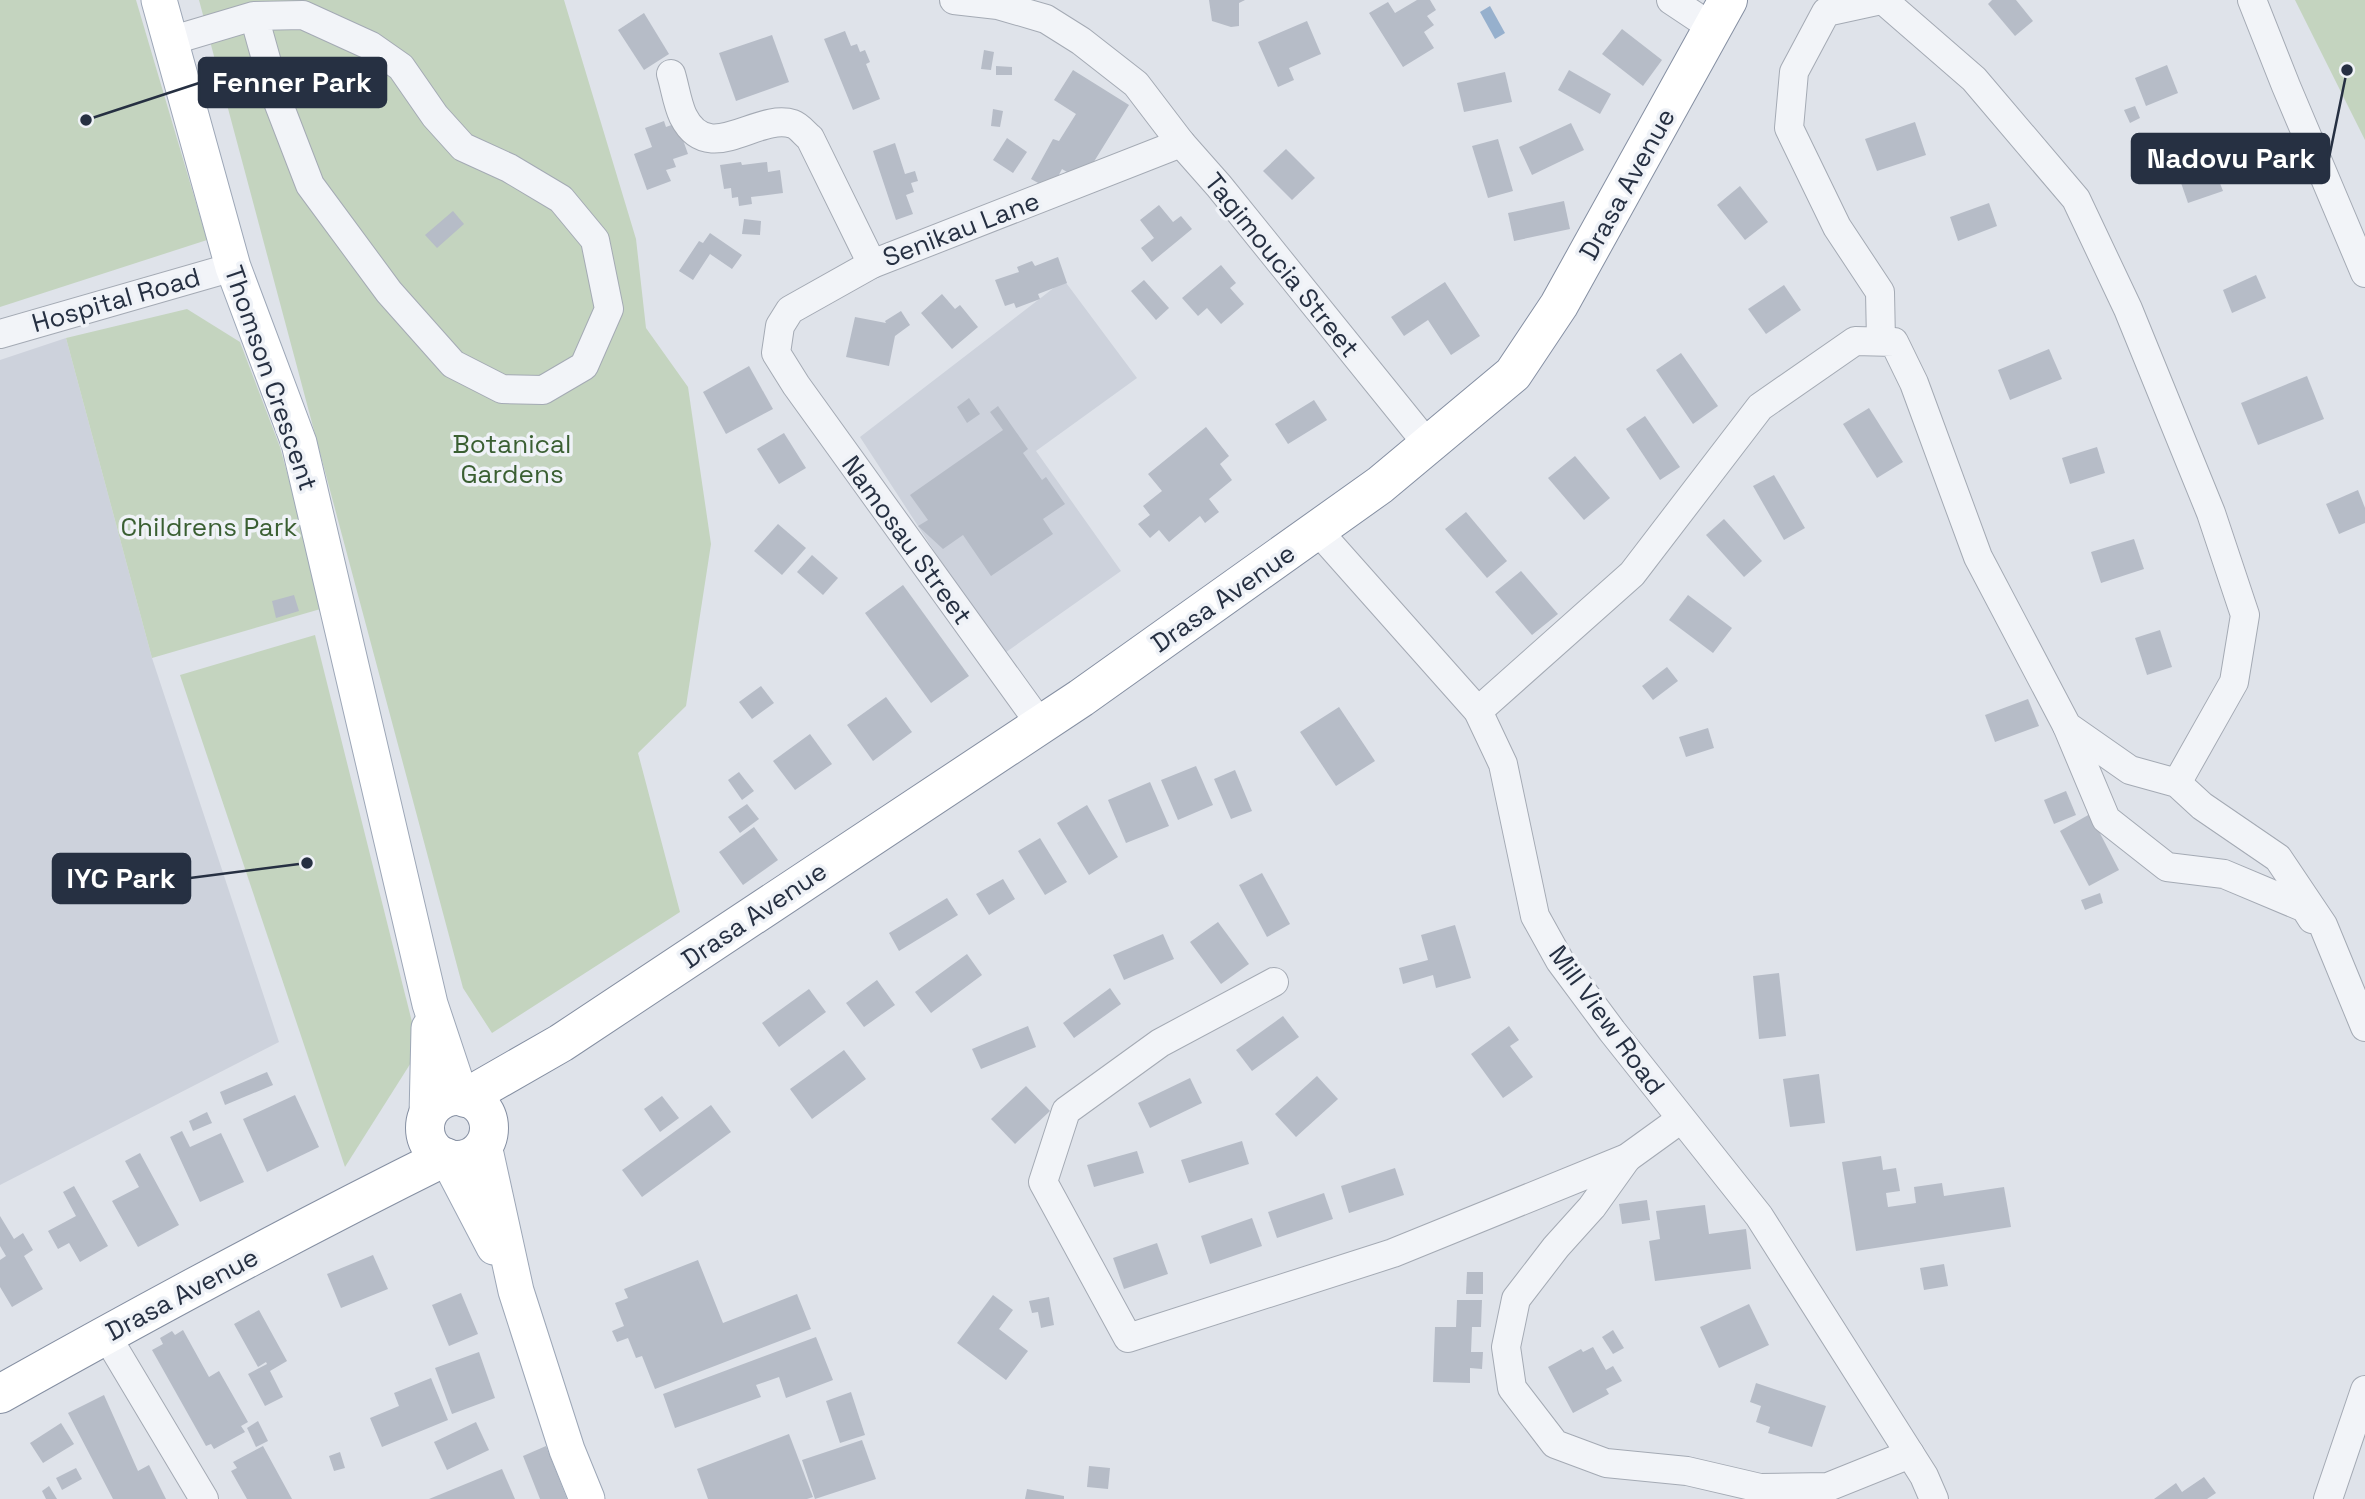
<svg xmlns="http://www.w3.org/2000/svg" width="2365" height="1499" viewBox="0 0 2365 1499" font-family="'Space Grotesk',sans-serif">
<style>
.built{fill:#cdd2dc}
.green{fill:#c4d4bf}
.water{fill:#96b0cd}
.building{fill:#b6bcc7}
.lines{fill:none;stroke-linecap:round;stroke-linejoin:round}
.minor-casing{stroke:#a4aab4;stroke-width:30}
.major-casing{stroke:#9da7b7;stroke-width:37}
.highway-casing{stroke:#858fa2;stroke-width:40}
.minor{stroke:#f2f4f8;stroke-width:28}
.major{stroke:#fff;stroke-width:35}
.highway{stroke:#fff;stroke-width:38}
.labels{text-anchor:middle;stroke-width:7;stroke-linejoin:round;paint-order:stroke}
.street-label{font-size:26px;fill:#263042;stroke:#eff2f7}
.park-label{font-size:26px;fill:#3a5f32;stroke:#eff2f7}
.leader{fill:none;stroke:#263042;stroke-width:2.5}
.callout-dot{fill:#263042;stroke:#eff2f7;stroke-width:2.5}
.callout{fill:#263042;stroke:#263042;stroke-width:2.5}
.callout-label{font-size:28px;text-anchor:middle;font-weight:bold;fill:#fff}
</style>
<rect width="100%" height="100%" fill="#dfe3ea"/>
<g class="built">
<polygon points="1064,280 1137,378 1036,451 1121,571 1002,655 860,437"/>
<polygon points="66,338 152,658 279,1042 0,1185 0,360"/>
</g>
<g class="green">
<polygon points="0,0 136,0 207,240 0,307"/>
<polygon points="199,0 564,0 636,239 646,328 688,387 711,544 686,706 638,753 680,912 492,1033 463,988"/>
<polygon points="2295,0 2365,0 2365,140"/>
<polygon points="187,309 240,342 280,447 324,608 152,658 66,338"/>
<polygon points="315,635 419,1050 345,1167 180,675"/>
</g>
<polygon class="water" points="1490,6 1505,33 1495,39 1480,12"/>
<g class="building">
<polygon points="1209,0 1245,0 1239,3 1239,26 1231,27 1212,21"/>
<polygon points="1417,0 1430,0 1436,10 1427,16 1434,25 1424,32 1434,48 1403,67 1369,13 1388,2 1395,13"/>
<polygon points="1992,0 2016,0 2033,21 2015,36 1988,4"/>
<polygon points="644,13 669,54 644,70 618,30"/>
<polygon points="1307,21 1321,54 1289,68 1294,80 1278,87 1258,42"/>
<polygon points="1622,29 1662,60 1643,86 1602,54"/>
<polygon points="845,31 851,46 857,44 860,52 865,50 870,62 866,64 880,99 853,110 824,39"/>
<polygon points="772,35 789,82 736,101 719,53"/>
<polygon points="984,50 994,52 991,70 981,69"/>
<polygon points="2167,65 2178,93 2146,106 2135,78"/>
<polygon points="996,66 1012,67 1012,75 996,75"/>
<polygon points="1073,70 1129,105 1082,181 1062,169 1051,190 1031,179 1053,139 1059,141 1076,114 1054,100"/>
<polygon points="1569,70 1611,94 1600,114 1558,90"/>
<polygon points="1505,72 1512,102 1464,112 1457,83"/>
<polygon points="2135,106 2140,118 2130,123 2124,110"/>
<polygon points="993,109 1003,111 1000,127 991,126"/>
<polygon points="664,121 666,127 677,123 688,154 673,159 676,167 666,170 671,181 647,190 634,154 652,147 645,128"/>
<polygon points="1915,122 1926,155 1877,171 1865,139"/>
<polygon points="1571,123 1584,150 1532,175 1519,147"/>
<polygon points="1007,138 1027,152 1013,173 993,160"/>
<polygon points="1498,139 1513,191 1488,198 1472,146"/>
<polygon points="895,143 905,174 915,171 918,181 911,183 914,192 906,195 913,214 896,220 873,151"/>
<polygon points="1286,149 1315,178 1292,200 1263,171"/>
<polygon points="741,162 742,165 767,162 768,172 780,170 783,193 751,197 752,204 739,206 738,197 732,198 731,188 724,189 720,165"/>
<polygon points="2214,168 2223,191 2188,203 2180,180"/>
<polygon points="1740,186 1768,222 1745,240 1717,205"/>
<polygon points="1564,201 1570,229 1514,241 1508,213"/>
<polygon points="1989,203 1997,226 1958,241 1950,217"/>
<polygon points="1159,205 1173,222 1181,216 1192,229 1152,262 1141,248 1154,238 1140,220"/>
<polygon points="453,211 464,224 437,248 425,235"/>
<polygon points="744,219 761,221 760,235 742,234"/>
<polygon points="710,233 742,255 732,269 710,254 693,280 679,271 699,241 703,243"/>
<polygon points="1058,257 1067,283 1038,294 1040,299 1016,308 1014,303 1005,306 995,280 1019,272 1017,267 1032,261 1035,266"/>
<polygon points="1221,265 1236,283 1230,288 1244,304 1221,324 1207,308 1198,316 1182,298"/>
<polygon points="2256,275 2266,298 2232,313 2223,290"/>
<polygon points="1144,280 1169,308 1156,320 1131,291"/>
<polygon points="1445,282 1480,336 1451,355 1428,320 1404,336 1391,317"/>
<polygon points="1784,285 1801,310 1766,334 1748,309"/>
<polygon points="942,294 955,309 960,305 978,327 952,349 921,313"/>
<polygon points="901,311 910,325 895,336 889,366 846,357 855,317 886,323 885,321"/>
<polygon points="2049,349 2062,379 2010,400 1998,370"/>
<polygon points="1681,353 1718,406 1693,424 1656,370"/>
<polygon points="749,366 773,409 726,434 703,392"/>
<polygon points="2307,376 2324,419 2258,445 2241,403"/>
<polygon points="969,398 980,414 967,423 957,407"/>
<polygon points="1314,400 1327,420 1288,444 1275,424"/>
<polygon points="998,406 1028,449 1023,453 1042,480 1046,477 1065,504 1043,519 1053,534 991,576 963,535 943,549 918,526 928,520 910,495 1003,430 990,412"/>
<polygon points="1869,408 1903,462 1877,478 1843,424"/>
<polygon points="1645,416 1680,467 1660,480 1626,429"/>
<polygon points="1206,427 1229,456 1220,464 1232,480 1209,499 1219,512 1205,523 1200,516 1169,542 1159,530 1150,538 1138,524 1150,515 1143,506 1162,491 1148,474"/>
<polygon points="784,433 806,468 779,484 757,449"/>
<polygon points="2097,447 2105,473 2070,484 2062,458"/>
<polygon points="1575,456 1610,498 1584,520 1548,478"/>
<polygon points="1774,475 1805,528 1784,540 1753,486"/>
<polygon points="2358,490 2365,508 2365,523 2339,534 2326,504"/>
<polygon points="1466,512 1507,561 1487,578 1445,529"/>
<polygon points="1724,519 1762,561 1744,577 1706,535"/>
<polygon points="778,524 806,548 782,575 754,551"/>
<polygon points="2134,539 2144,569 2101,583 2091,552"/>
<polygon points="812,555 838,578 823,595 797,572"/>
<polygon points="1521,571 1558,614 1532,635 1495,592"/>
<polygon points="903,585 969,676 931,703 865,613"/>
<polygon points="294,595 299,611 276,618 272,601"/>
<polygon points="1688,595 1732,628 1713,653 1669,620"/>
<polygon points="2160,630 2172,667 2147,675 2135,638"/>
<polygon points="1667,667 1678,681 1653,700 1642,686"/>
<polygon points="761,686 774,703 752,719 739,702"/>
<polygon points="886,697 912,732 873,761 847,725"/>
<polygon points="2028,699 2039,726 1995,742 1985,715"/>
<polygon points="1339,707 1375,761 1336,786 1300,732"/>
<polygon points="1708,728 1714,748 1686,757 1679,737"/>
<polygon points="810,734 832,764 795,790 773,761"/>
<polygon points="1196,766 1213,805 1178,820 1161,780"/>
<polygon points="1235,770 1252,811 1231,819 1214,779"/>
<polygon points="739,772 754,791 742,800 728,780"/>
<polygon points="1150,782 1169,826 1126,843 1108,800"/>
<polygon points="2066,791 2076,815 2054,824 2044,800"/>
<polygon points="747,804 759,819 740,833 728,817"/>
<polygon points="1087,805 1118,857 1089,875 1057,823"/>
<polygon points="2090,814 2119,870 2089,886 2060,831"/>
<polygon points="754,827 778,860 743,885 719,852"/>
<polygon points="1040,838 1067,882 1045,895 1018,851"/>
<polygon points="1262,873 1290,924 1267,937 1239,885"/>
<polygon points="1003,879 1015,899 989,915 976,894"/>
<polygon points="2100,893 2103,903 2085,910 2081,900"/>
<polygon points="947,898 958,915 899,951 889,933"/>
<polygon points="1218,922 1249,964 1221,984 1190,942"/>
<polygon points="1455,925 1471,978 1436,988 1433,975 1403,984 1399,968 1428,960 1421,935"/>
<polygon points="1163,934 1174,959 1124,980 1113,955"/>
<polygon points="967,954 982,975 931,1013 915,992"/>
<polygon points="1779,973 1786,1036 1759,1039 1753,976"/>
<polygon points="877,980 895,1005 864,1027 846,1003"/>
<polygon points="1110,988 1121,1004 1074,1038 1063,1023"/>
<polygon points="809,989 826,1012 779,1047 762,1023"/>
<polygon points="1283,1016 1299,1037 1252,1071 1236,1050"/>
<polygon points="1028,1026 1036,1047 981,1069 972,1049"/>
<polygon points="1509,1026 1519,1040 1510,1046 1533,1077 1503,1098 1471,1054"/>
<polygon points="844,1050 866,1079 812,1119 790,1089"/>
<polygon points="267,1072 273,1085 225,1105 220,1092"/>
<polygon points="1819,1074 1825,1123 1790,1127 1783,1079"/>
<polygon points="1317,1076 1338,1099 1296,1137 1275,1114"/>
<polygon points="1190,1078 1202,1103 1150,1128 1138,1103"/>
<polygon points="1026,1086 1050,1111 1015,1144 991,1119"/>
<polygon points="295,1095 319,1147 267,1172 243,1119"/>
<polygon points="662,1096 679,1118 660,1132 644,1109"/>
<polygon points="711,1105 731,1132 642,1197 622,1170"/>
<polygon points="207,1112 212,1123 193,1131 189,1121"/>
<polygon points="182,1131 190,1147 221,1133 244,1182 200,1202 170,1137"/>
<polygon points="1242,1141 1249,1164 1189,1183 1181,1160"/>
<polygon points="1137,1151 1144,1173 1094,1187 1087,1165"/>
<polygon points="140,1153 179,1225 138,1247 112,1201 139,1187 125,1161"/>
<polygon points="1881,1156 1883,1170 1896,1168 1900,1191 1886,1193 1888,1207 1916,1203 1914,1187 1942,1183 1944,1196 2004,1187 2011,1227 1856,1251 1842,1162"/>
<polygon points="1395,1168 1404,1195 1349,1213 1341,1186"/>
<polygon points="74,1186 108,1246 80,1262 69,1243 58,1249 48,1231 76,1216 63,1192"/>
<polygon points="1324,1193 1333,1219 1277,1238 1268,1212"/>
<polygon points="1647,1200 1650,1220 1622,1224 1619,1204"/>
<polygon points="1705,1205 1709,1234 1746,1229 1751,1269 1655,1281 1649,1241 1660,1239 1656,1211"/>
<polygon points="0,1216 14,1239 23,1233 33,1250 24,1256 43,1289 12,1307 0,1287 0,1260 6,1256 0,1246"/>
<polygon points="1252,1218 1262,1246 1210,1264 1201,1236"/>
<polygon points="1157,1243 1168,1274 1124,1289 1113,1258"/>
<polygon points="373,1255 388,1289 341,1308 327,1274"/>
<polygon points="698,1260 723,1323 797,1294 811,1329 655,1389 642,1356 636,1358 628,1338 617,1342 612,1331 624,1326 615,1303 628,1298 624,1289"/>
<polygon points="1944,1264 1948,1286 1924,1290 1920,1268"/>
<polygon points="1467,1272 1483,1272 1483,1294 1466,1294"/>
<polygon points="461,1293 478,1334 449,1346 432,1305"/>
<polygon points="993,1295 1013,1310 999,1329 1028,1351 1006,1380 957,1343"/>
<polygon points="1049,1297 1054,1325 1041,1328 1038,1312 1032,1313 1029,1301"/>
<polygon points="1457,1300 1482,1300 1481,1327 1472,1327 1471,1352 1483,1352 1482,1369 1470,1368 1470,1383 1433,1382 1435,1327 1456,1327"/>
<polygon points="1749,1304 1769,1345 1719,1368 1700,1327"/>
<polygon points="259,1310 287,1361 270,1371 283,1397 265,1406 248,1374 267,1364 266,1362 258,1367 234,1324"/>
<polygon points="183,1330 209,1377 219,1371 248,1422 241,1426 245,1432 214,1449 211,1444 206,1446 152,1350 163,1344 160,1338 172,1331 175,1335"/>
<polygon points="1613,1330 1624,1348 1613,1354 1602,1337"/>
<polygon points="816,1337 833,1380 786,1398 779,1377 756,1385 761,1397 675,1428 663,1394"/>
<polygon points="1593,1347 1606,1370 1613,1366 1622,1381 1606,1389 1609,1394 1573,1413 1548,1367 1581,1349 1583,1352"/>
<polygon points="479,1352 495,1398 452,1414 435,1368"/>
<polygon points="431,1378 448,1420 382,1447 370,1418 399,1406 394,1393"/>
<polygon points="1756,1383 1826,1406 1812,1447 1768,1433 1770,1427 1756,1422 1761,1406 1750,1402"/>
<polygon points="851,1392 865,1435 840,1443 826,1401"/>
<polygon points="104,1395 138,1471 149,1465 166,1499 113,1499 68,1413"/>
<polygon points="258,1421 268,1441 256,1447 247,1428"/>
<polygon points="476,1422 489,1450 447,1470 434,1442"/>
<polygon points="61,1423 74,1444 43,1463 30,1443"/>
<polygon points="789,1434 813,1497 807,1499 708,1499 697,1469"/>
<polygon points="862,1440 876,1479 815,1499 802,1460"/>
<polygon points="263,1446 292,1499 247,1499 231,1471 237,1468 233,1462"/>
<polygon points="546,1446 567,1499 540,1499 523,1456"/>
<polygon points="340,1452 345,1468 334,1471 329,1456"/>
<polygon points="1089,1466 1110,1468 1108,1489 1087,1487"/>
<polygon points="76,1468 82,1479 62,1490 56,1478"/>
<polygon points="502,1469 515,1499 429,1499"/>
<polygon points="2204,1477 2216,1493 2207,1499 2154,1499 2176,1483 2182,1492"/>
<polygon points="49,1486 57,1499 46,1499 42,1491"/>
<polygon points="1027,1489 1064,1496 1064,1499 1025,1499"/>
</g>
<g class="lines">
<defs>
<g id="minor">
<polyline points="954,0 998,5 1046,19 1081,41 1136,84 1181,143 1219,186 1429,446"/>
<polyline points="1671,0 1713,28"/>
<polyline points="1883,0 1974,79 2076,199 2128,309 2211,513 2245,615 2234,682 2177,783"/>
<polyline points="2252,0 2286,86 2365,273"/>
<polyline points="170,41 254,16 303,15 371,46 401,67 435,116 463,147 509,168 561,199 595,240 609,309 584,366 543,390 502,389 453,364 389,292 310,185 278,102 254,16"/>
<path d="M 671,74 C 675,87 677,103 683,116 C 709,168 757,112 793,124 C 799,126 805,134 810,138 L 872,264"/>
<polyline points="0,334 233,267"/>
<polyline points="1881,341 1880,292 1837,227 1789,128 1794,72 1826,12 1881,0"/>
<polyline points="1318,531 1478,711 1503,764 1535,916 1560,961 1612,1031 1759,1216 1924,1476 1934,1499"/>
<polyline points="1478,711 1632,574 1760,407 1855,341 1894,342 1914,383 1978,557 2067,726 2130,770 2177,783 2202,806 2278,858 2323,925 2365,1027"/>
<polyline points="1041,725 796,385 776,353 780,326 790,310 872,264 1181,143"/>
<polyline points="2067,726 2106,819 2167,867 2224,874 2305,908 2312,919"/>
<polyline points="1274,982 1160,1043 1066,1111 1043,1182 1128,1338 1393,1253 1627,1158 1681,1119"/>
<polyline points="1627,1158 1592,1207 1556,1247 1516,1299 1506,1347 1512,1388 1555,1444 1606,1463 1687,1471 1760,1488 1828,1487 1910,1454"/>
<polyline points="106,1335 204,1499"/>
<polyline points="2328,1499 2365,1390"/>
</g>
<g id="major">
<polyline points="159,0 233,267 299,443 430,1004 461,1097"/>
<polyline points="427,1116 429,1028"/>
<polyline points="484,1145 516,1291 567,1450 587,1499"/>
<polyline points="448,1159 494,1247"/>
</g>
<g id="highway">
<circle cx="457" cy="1128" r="32"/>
<polyline points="465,1098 561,1043 1081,698 1380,485 1513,374 1559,305 1728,0"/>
<path d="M 0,1394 C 146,1312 294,1232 445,1157"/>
</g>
</defs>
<use href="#minor" class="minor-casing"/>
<use href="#major" class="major-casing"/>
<use href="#highway" class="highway-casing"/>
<use href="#minor" class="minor"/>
<use href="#major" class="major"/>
<use href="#highway" class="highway"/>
</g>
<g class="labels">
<g class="street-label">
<text transform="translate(1627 184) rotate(-61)" y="9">Drasa Avenue</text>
<text transform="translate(961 229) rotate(-21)" y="9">Senikau Lane</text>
<text transform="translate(1282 265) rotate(51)" y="9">Tagimoucia Street</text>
<text transform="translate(116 300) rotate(-16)" y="9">Hospital Road</text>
<text transform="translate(271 378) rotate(71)" y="9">Thomson Crescent</text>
<text transform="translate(907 540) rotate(54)" y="9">Namosau Street</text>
<text transform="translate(1223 598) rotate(-35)" y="9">Drasa Avenue</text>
<text transform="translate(754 915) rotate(-34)" y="9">Drasa Avenue</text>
<text transform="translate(1607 1020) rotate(54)" y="9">Mill View Road</text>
<text transform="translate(182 1294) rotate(-28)" y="9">Drasa Avenue</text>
</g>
<g class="park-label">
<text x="512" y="453">Botanical<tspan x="512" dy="30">Gardens</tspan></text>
<text x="209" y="536">Childrens Park</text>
</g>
</g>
<path class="leader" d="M86 120L199 83M2347 70L2329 158M307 863L190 878"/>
<g class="callout-dot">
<circle cx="86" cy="120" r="7"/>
<circle cx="2347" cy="70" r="7"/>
<circle cx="307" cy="863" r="7"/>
</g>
<g class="callout">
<rect x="199" y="58" width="187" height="49" rx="7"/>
<rect x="2132" y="134" width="197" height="49" rx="7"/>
<rect x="53" y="854" width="137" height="49" rx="7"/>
</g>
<g class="callout-label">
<text x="292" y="92">Fenner Park</text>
<text x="2231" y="168">Nadovu Park</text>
<text x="121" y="888">IYC Park</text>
</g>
</svg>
